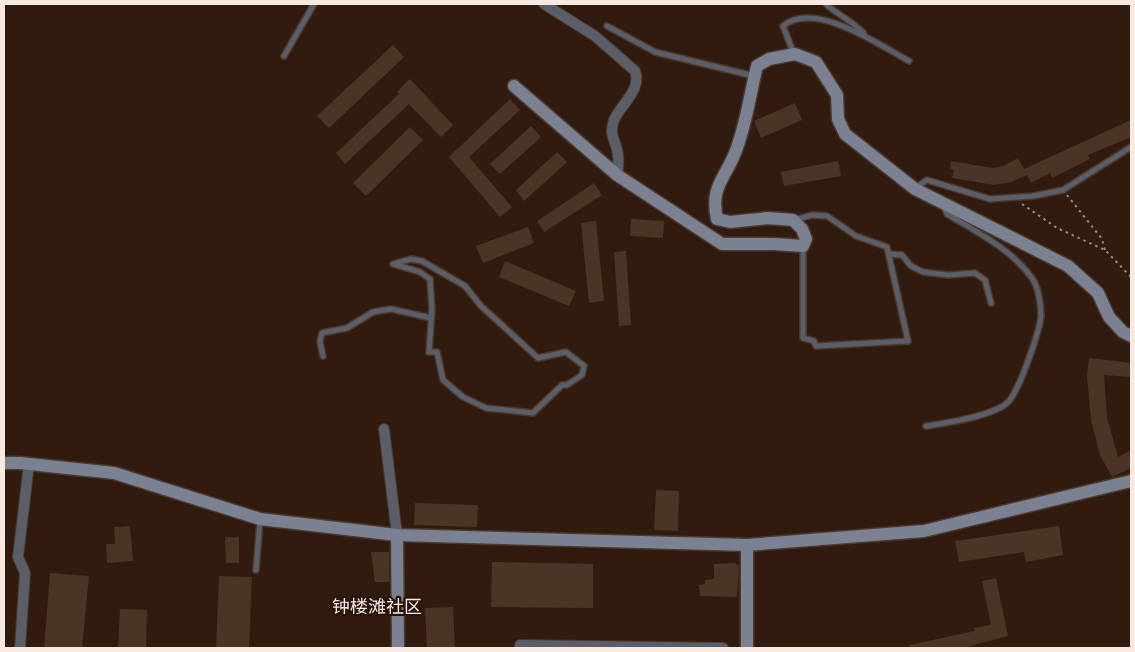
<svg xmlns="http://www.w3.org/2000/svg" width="1135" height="652" viewBox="0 0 1135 652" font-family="'Fira Sans Condensed','Noto Sans SC',sans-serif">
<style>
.building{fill:#4b3426}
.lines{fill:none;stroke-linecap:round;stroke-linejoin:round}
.lane-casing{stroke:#4c382c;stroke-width:8}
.street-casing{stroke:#4c382c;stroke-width:12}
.secondary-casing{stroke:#4c382c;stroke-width:15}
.path{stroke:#9b897f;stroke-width:2;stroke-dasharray:2.5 4;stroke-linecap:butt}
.lane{stroke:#595e69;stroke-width:5}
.street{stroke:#595e69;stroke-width:10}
.secondary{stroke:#798192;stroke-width:12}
.labels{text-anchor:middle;stroke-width:4.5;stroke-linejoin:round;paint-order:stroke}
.quarter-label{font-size:18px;fill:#f8e9e1;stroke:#261206}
</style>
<rect width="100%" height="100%" fill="#301b0e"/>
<g class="building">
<polygon points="393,45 404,57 329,128 317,116"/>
<polygon points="410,79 453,125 441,137 409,104 345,164 336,153 399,94 397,92"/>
<polygon points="510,99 520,110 469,157 512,207 500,217 449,157"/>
<polygon points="795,103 802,120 761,138 754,121"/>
<polygon points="1131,120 1131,137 1088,155 1090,159 1052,178 1050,173 1031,183 1027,175 1011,182 994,185 952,178 954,170 950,169 951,161 992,168 1003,166 1018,158 1024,169"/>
<polygon points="531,126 541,137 500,174 490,164"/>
<polygon points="410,127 423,140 366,196 353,183"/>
<polygon points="557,152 567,162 524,201 516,190"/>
<polygon points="838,161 841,176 784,186 781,172"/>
<polygon points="594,183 602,195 544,232 537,221"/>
<polygon points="631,219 664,221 663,238 630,236"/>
<polygon points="596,221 604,301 589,303 581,223"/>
<polygon points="528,227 534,243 483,263 476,246"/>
<polygon points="626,251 631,325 619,326 614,252"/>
<polygon points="505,261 576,291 569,306 499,277"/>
<polygon points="1089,358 1131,363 1131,377 1104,375 1107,418 1118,457 1131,450 1131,468 1112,477 1100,455 1091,420 1087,376"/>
<polygon points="656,490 679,491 678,531 654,530"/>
<polygon points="415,503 478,505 477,527 414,525"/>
<polygon points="130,526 133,561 107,563 106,544 115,544 114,527"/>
<polygon points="1059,526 1063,555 1026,562 1024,552 959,562 955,541"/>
<polygon points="225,537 239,537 239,563 226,563"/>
<polygon points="371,552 389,552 389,582 375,582"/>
<polygon points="492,562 593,564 593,608 491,607"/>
<polygon points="735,563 739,566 737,597 700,596 699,585 705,584 705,580 714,579 714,564"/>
<polygon points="50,573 89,576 82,648 44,648"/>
<polygon points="219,576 252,577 249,648 216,648"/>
<polygon points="996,578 1008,636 963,648 909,648 909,645 975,631 974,628 991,625 982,581"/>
<polygon points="453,607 455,648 427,648 425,608"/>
<polygon points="120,609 147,610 146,648 118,648"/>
</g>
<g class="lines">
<defs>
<g id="lane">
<path d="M 826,4 C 835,13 860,26 864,34"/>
<polyline points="607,26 655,52 754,76"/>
<path d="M 794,54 L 783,26 C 815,0 879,45 909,61"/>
<polyline points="284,56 314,4"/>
<polyline points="915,188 927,180 990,199 1033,196 1063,190 1131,147"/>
<polyline points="794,220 812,215 827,216 856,236 887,247 908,341 816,346 814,341 803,338 803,247"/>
<polyline points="889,254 902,255 911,266 923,272 948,275 975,273 985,280 991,303"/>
<polygon points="411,259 422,261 465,286 481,306 538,358 566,352 584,366 582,375 567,385 562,385 533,413 486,408 463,397 443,380 437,352 429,352 432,309 430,279 420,272 393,264"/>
<polyline points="323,356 320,342 322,333 347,328 373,312 391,309 431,318"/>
<path d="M 926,426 C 946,423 996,416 1009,401 C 1020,388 1040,331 1041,315 C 1041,304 1038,286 1032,278 C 1011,249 977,232 947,214 L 944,207"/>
<polyline points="256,570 260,520"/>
</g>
<g id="street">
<path d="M 544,4 L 595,36 L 635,71 C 642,90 621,104 614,120 C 608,136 617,142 618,155 C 619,161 618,168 617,175"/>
<polyline points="384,429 397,535"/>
<polyline points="520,645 723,648"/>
<polyline points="20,648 25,573 18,557 29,464"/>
</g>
<g id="secondary">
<path d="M 514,86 L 617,175 L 722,244 L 774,244 L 803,246 L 806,239 L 802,229 L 793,220 L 768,218 L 730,222 L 717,219 C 710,188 724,180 735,153 C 746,126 750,94 757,66 L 769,59 L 795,54 L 816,62 L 837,95 L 838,119 L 845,134 L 915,189 L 1068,266 L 1098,293 L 1109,317 L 1123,332 L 1131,336"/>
<polyline points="4,463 20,463 114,473 260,519 397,535 747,545 924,531 1131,481"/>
<polyline points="397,535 398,648"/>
<polyline points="747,545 747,648"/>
</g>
</defs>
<use href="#lane" class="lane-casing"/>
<use href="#street" class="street-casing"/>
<use href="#secondary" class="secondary-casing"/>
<g class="path">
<polyline points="1067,195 1102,239 1105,250"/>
<polyline points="1022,204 1057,228 1105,250 1131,277"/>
</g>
<use href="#lane" class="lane"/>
<use href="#street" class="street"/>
<use href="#secondary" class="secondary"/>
</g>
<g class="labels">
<g class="quarter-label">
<text x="377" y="613">钟楼滩社区</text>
</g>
</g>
<rect width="1135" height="652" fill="none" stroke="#f8e9e1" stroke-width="10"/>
</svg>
